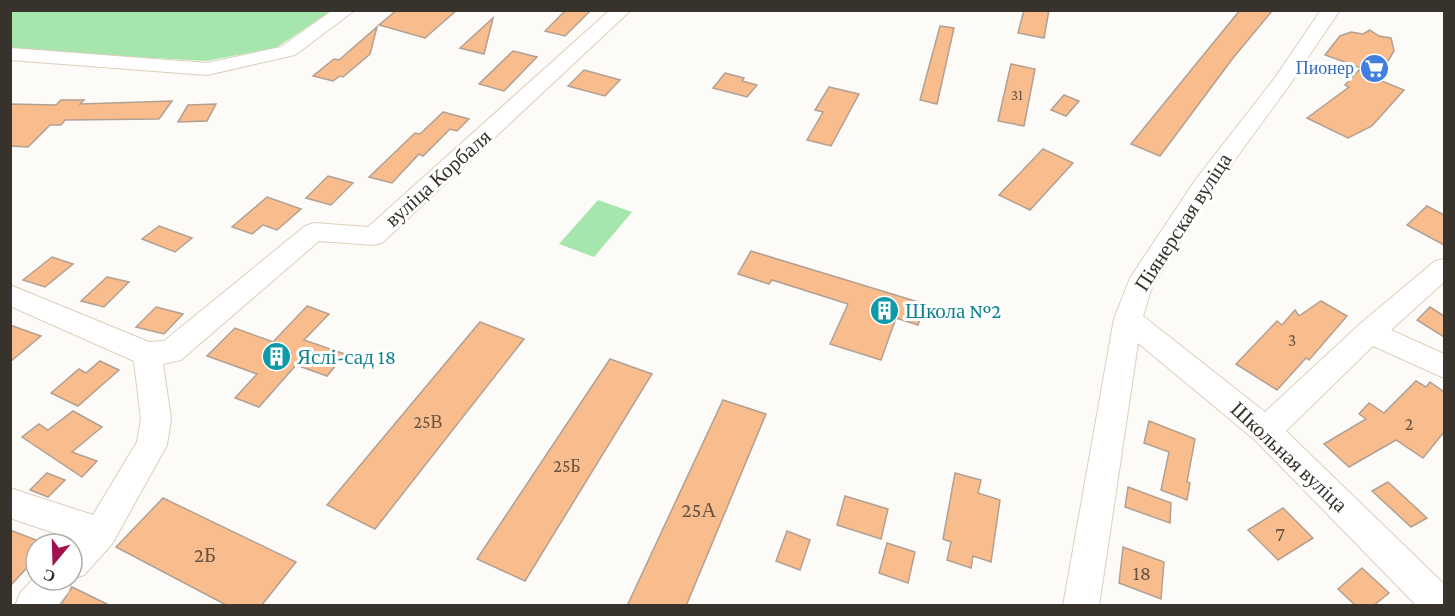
<svg xmlns="http://www.w3.org/2000/svg" width="1455" height="616" viewBox="0 0 1455 616" font-family="'Crimson Pro',serif">
<style>
.green{fill:#a6e5ac}
.building{fill:#f9bc8c;stroke:#b2a093;stroke-width:1.5}
.lines{fill:none;stroke-linecap:round;stroke-linejoin:round}
.minor-casing{stroke:#dccfbd;stroke-width:2}
.minor{fill:#fff;fill-rule:evenodd}
.labels{text-anchor:middle;stroke-width:6;stroke-linejoin:round;paint-order:stroke}
.far-number-label{font-size:15px;fill:#685443}
.far-shop-label{font-size:18px;fill:#366cbe;stroke:#fff;text-anchor:end}
.number-label{font-size:18px;fill:#685443}
.street-label{font-size:21px;fill:#37322b;stroke:#fff}
.culture-label{font-size:21px;fill:#0d838f;stroke:#fff;text-anchor:start}
.near-number-label{font-size:21px;fill:#685443}
</style>
<rect width="100%" height="100%" fill="#fdfbf7"/>
<g class="green">
<polygon points="10,11 331,11 276,48 206,61 11,50"/>
<polygon points="598,200 632,212 594,257 559,244"/>
</g>
<g class="building">
<polygon points="397,10 457,10 425,38 379,25"/>
<polygon points="566,10 591,10 565,36 545,31"/>
<polygon points="1024,10 1049,10 1044,38 1018,33"/>
<polygon points="1240,10 1273,10 1233,58 1160,156 1131,144"/>
<polygon points="493,18 484,54 460,48"/>
<polygon points="940,26 954,28 937,104 920,100"/>
<polygon points="377,27 370,54 343,77 340,76 333,81 313,76 334,59 339,60"/>
<polygon points="1370,30 1379,36 1391,38 1394,51 1377,79 1404,90 1372,126 1348,138 1307,118 1349,87 1345,85 1361,68 1325,55 1340,36 1351,32 1363,34"/>
<polygon points="513,51 537,57 504,91 479,84"/>
<polygon points="1011,64 1035,69 1024,126 998,121"/>
<polygon points="584,70 620,80 605,96 568,86"/>
<polygon points="725,73 744,78 742,81 757,85 747,97 713,88"/>
<polygon points="829,87 859,94 831,146 807,140 823,112 815,110"/>
<polygon points="1064,95 1079,101 1066,116 1051,110"/>
<polygon points="61,100 84,100 80,104 172,101 159,119 65,120 61,125 50,125 28,147 10,146 10,104 56,105"/>
<polygon points="216,104 207,121 178,122 188,105"/>
<polygon points="443,112 469,119 457,131 450,129 423,156 419,154 392,183 369,177 415,133 420,134"/>
<polygon points="1043,149 1073,163 1030,210 999,195"/>
<polygon points="328,176 353,183 331,205 306,198"/>
<polygon points="267,197 301,209 277,230 263,225 252,234 232,227"/>
<polygon points="1427,206 1444,215 1444,245 1407,225"/>
<polygon points="159,226 192,238 175,252 142,239"/>
<polygon points="751,251 925,304 918,325 896,318 881,360 830,344 848,304 772,280 769,284 738,274"/>
<polygon points="52,257 73,264 45,287 23,280"/>
<polygon points="107,277 129,282 104,307 81,301"/>
<polygon points="1321,301 1347,316 1309,360 1306,358 1277,390 1236,364 1277,321 1282,325 1295,310 1299,316"/>
<polygon points="307,306 329,314 304,340 345,354 327,376 296,365 259,407 235,398 257,374 207,356 235,328 273,342"/>
<polygon points="156,307 183,314 164,334 136,327"/>
<polygon points="1430,307 1444,316 1444,337 1417,320"/>
<polygon points="480,322 524,339 375,529 327,505"/>
<polygon points="10,325 41,336 10,362"/>
<polygon points="610,359 652,374 525,581 477,559"/>
<polygon points="100,361 119,370 78,406 51,393 79,369 86,373"/>
<polygon points="1416,381 1426,387 1430,382 1444,392 1444,432 1423,458 1396,440 1349,467 1324,444 1366,419 1359,414 1369,403 1384,413"/>
<polygon points="723,400 766,414 686,606 627,606"/>
<polygon points="73,411 102,427 72,452 97,461 82,477 22,437 39,424 48,430"/>
<polygon points="1149,421 1195,439 1187,482 1190,483 1187,500 1161,490 1169,452 1144,443"/>
<polygon points="47,473 65,480 48,497 30,490"/>
<polygon points="955,473 981,480 978,493 1000,500 991,562 973,556 971,568 947,560 951,542 943,539"/>
<polygon points="1388,482 1427,518 1411,527 1372,491"/>
<polygon points="1128,487 1171,503 1170,523 1125,507"/>
<polygon points="845,496 888,509 881,539 837,525"/>
<polygon points="163,498 296,562 261,606 228,606 116,547"/>
<polygon points="1283,508 1313,538 1278,560 1248,530"/>
<polygon points="10,530 36,540 36,558 10,586"/>
<polygon points="787,531 810,540 800,570 776,561"/>
<polygon points="887,543 915,552 908,583 879,573"/>
<polygon points="1123,547 1164,562 1161,599 1119,583"/>
<polygon points="1362,568 1389,593 1373,606 1356,606 1338,589"/>
<polygon points="72,587 111,606 60,606"/>
</g>
<g class="lines">
<defs>
<g id="minor">
<polygon points="333,10 355,10 295,55 207,75 10,60 10,48 207,63 281,47"/>
<polygon points="610,10 631,10 383,242 374,245 319,241 181,360 163,364 171,419 167,445 112,544 84,575 73,579 68,592 57,606 15,606 20,593 36,576 36,580 72,580 72,544 67,544 72,539 10,518 10,488 93,515 137,442 141,419 134,361 10,306 10,285 149,342 164,341 305,226 314,223 368,227"/>
<polygon points="1321,10 1340,10 1288,87 1212,191 1152,287 1143,316 1265,412 1360,324 1435,261 1444,259 1444,282 1391,330 1444,354 1444,378 1373,346 1286,431 1444,584 1444,606 1417,606 1255,440 1138,343 1099,606 1063,606 1114,319 1130,278 1196,179 1274,79"/>
</g>
</defs>
<use href="#minor" class="minor-casing"/>
<use href="#minor" class="minor"/>
</g>
<defs>
<symbol id="supermarket-disc" viewBox="-11 -11 22 22"><circle r="9.5" fill="#3f7fe0" stroke="#fff"/><path d="M-6-5.5h2.5l.6 2H6L4.5 2H-2.5L-4.4-4H-6ZM-1.5 3.2a1.3 1.3 0 1 0 .1 0ZM3 3.2a1.3 1.3 0 1 0 .1 0Z" fill="#fff"/></symbol>
<symbol id="building-disc" viewBox="-11 -11 22 22"><circle r="9.5" fill="#0f9aa8" stroke="#fff"/><path d="M-4-6H4V6H1V3H-1V6H-4ZM-2.5-4.3h1.7v1.8h-1.7ZM.8-4.3h1.7v1.8H.8ZM-2.5-1h1.7V.8h-1.7ZM.8-1h1.7V.8H.8Z" fill="#fff"/></symbol>
</defs>
<g fill-rule="evenodd">
<use href="#supermarket-disc" x="1358" y="52" width="33" height="33"/>
<use href="#building-disc" x="868" y="294" width="33" height="33"/>
<use href="#building-disc" x="260" y="340" width="33" height="33"/>
</g>
<g class="labels">
<g class="far-number-label">
<text x="1017" y="100">31</text>
</g>
<g class="far-shop-label">
<text x="1354" y="74">Пионер</text>
</g>
<g class="number-label">
<text x="1292" y="346">3</text>
<text x="428" y="428">25В</text>
<text x="1409" y="430">2</text>
<text x="567" y="472">25Б</text>
</g>
<g class="street-label">
<text transform="translate(438 178) rotate(-42)" y="7">вуліца Корбаля</text>
<text transform="translate(1183 222) rotate(-57)" y="7">Піянерская вуліца</text>
<text transform="translate(1289 457) rotate(43)" y="7">Школьная вуліца</text>
</g>
<g class="culture-label">
<text x="905" y="318">Школа №2</text>
<text x="297" y="364">Яслі-сад 18</text>
</g>
<g class="near-number-label">
<text x="699" y="517">25А</text>
<text x="1280" y="541">7</text>
<text x="205" y="562">2Б</text>
<text x="1142" y="580">18</text>
</g>
</g>
<rect width="1455" height="616" fill="none" stroke="#37322b" stroke-width="24"/>
<g transform="translate(54 562) rotate(199)"><circle r="28" fill="#ffffff" stroke="#afadaa" stroke-width="1.5"/>
<path d="M0-4.5L10 22L0 15L-10 22Z" fill="#a4104d"/>
<text y="-9" font-size="16" font-weight="bold" text-anchor="middle" fill="#37322b">С</text>
</g>
</svg>
